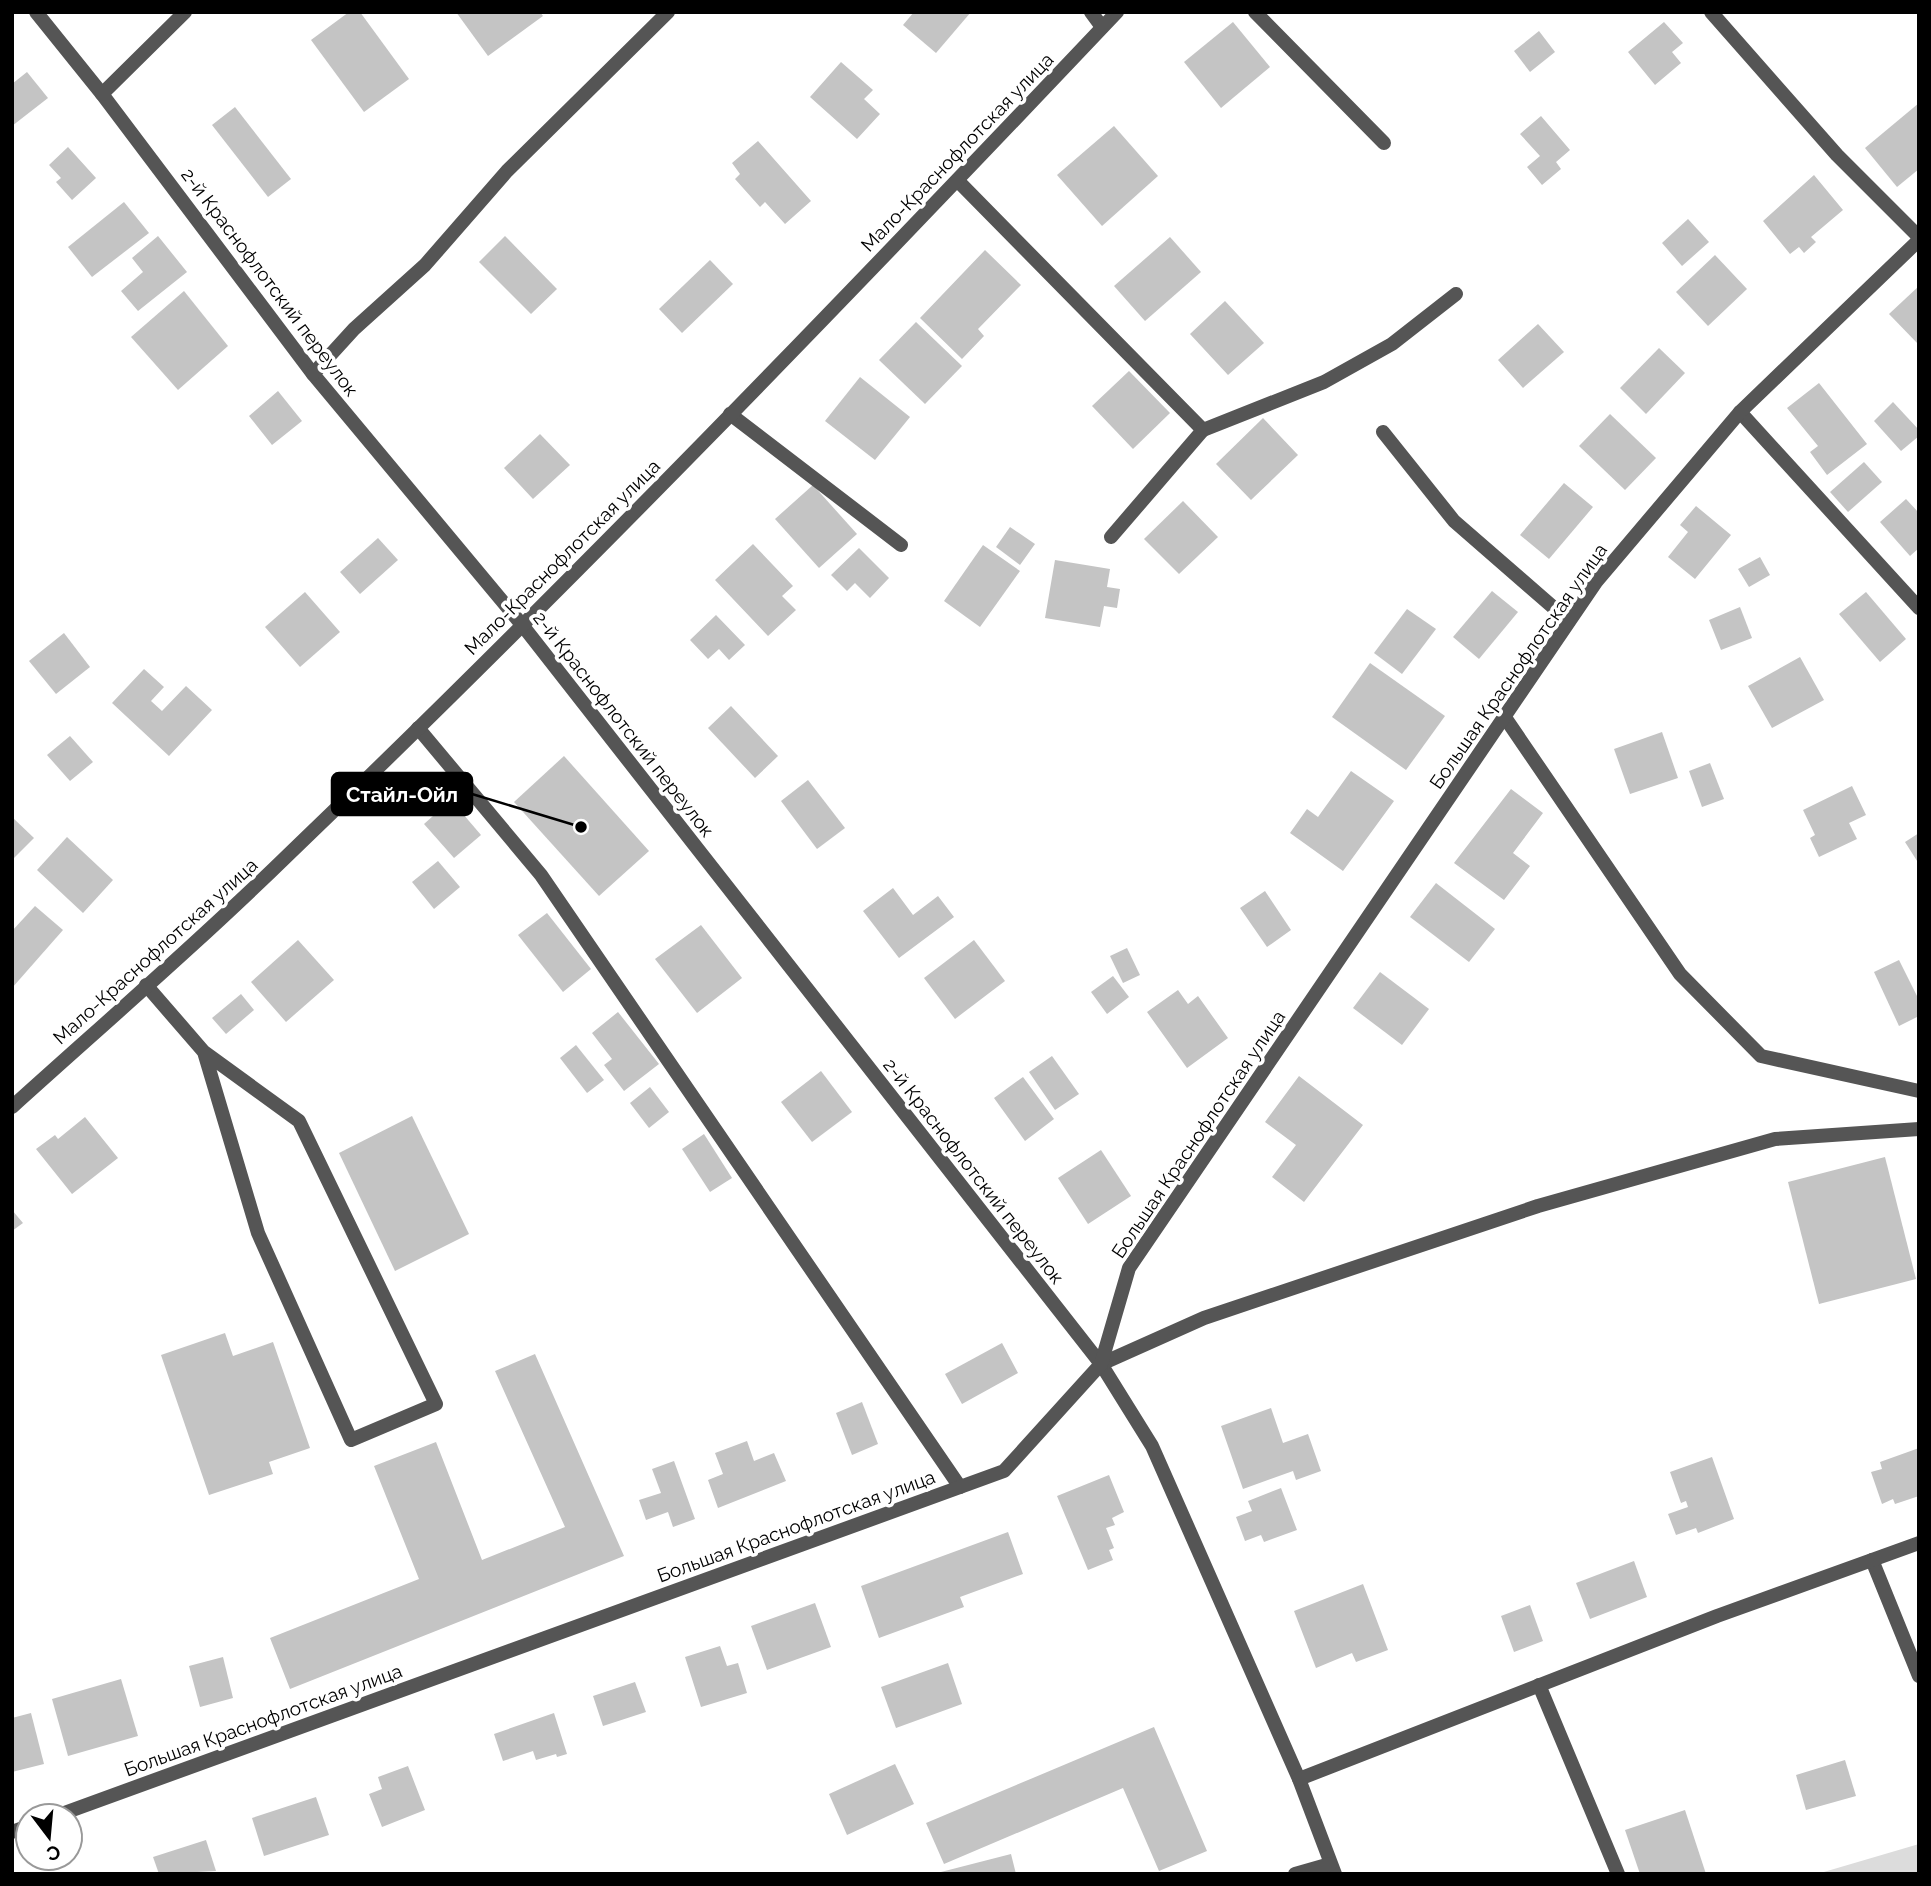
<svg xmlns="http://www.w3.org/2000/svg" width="1931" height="1886" viewBox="0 0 1931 1886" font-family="Raleway,sans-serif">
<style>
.green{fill:#dcdcdc}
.building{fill:#c4c4c4}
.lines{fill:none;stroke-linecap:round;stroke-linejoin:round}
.service{stroke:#555;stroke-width:14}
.minor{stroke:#555;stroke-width:14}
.tertiary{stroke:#555;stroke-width:14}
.labels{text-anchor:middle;stroke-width:7;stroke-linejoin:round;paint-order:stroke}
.street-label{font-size:19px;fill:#000;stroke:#fff}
.leader{fill:none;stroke:#000;stroke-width:2.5}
.callout-dot{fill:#000;stroke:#fff;stroke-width:2.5}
.callout{fill:#000;stroke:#000;stroke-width:2.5}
.callout-label{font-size:21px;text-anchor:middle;font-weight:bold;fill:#fff}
</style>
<rect width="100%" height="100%" fill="#fff"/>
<polygon class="green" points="1919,1844 1919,1874 1817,1874"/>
<g class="building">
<polygon points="349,12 360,12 409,79 364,112 311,40"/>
<polygon points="456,12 540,12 543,16 488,56"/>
<polygon points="914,12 971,12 936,53 903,25"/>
<polygon points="1233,22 1270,67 1221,108 1184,62"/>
<polygon points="1664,22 1683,43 1672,52 1681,63 1655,85 1628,52"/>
<polygon points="1539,31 1555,52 1530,72 1514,51"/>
<polygon points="841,62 873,90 864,99 880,114 857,139 810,97"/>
<polygon points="27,72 48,98 12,126 12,84"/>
<polygon points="1919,103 1919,169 1897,187 1865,148"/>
<polygon points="235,107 291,179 268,197 212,125"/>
<polygon points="1541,116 1570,150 1556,162 1561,169 1542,185 1527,167 1540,156 1520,134"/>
<polygon points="1114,126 1158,176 1102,226 1057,175"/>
<polygon points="758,141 811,201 785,224 765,202 760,207 735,179 740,174 732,163"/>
<polygon points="68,147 96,178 72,200 56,182 61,178 49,165"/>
<polygon points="1814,175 1843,210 1811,237 1816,242 1804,253 1799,247 1790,254 1763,221"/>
<polygon points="124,202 149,233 92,277 68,247"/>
<polygon points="1688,219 1709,242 1682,266 1662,243"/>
<polygon points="158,236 187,272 138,311 121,291 143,272 132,258"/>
<polygon points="505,236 557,289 531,314 479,262"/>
<polygon points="1170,237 1201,272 1145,321 1114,286"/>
<polygon points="985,250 1021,285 978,329 984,336 962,359 920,318"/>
<polygon points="1715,255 1747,289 1708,326 1676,292"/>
<polygon points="710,260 733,284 682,333 659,309"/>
<polygon points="1919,286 1919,345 1889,314"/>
<polygon points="184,291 228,346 178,390 131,337"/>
<polygon points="1225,301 1264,343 1228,375 1190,334"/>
<polygon points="916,322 962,366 925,404 879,360"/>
<polygon points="1538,324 1564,352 1523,388 1498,360"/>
<polygon points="1659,348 1685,373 1646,414 1620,388"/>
<polygon points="1129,371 1170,413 1133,449 1092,406"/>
<polygon points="860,377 910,417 875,460 825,421"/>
<polygon points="1819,383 1867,444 1827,475 1810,452 1818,446 1787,408"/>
<polygon points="278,391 302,421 272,445 249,416"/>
<polygon points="1893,402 1919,430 1919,436 1901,451 1874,421"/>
<polygon points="1610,414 1656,458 1625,490 1579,446"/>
<polygon points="1263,418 1298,455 1251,500 1216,464"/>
<polygon points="540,434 570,465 533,499 504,468"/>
<polygon points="1864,462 1882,482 1848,512 1830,492"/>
<polygon points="1564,483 1593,507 1549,559 1520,535"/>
<polygon points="813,485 857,534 819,568 775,519"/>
<polygon points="1906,499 1919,513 1919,548 1910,556 1880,522"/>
<polygon points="1183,501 1218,537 1179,574 1144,539"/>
<polygon points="1696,506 1731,535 1695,579 1668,557 1688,532 1680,525"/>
<polygon points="1010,527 1035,544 1020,565 996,547"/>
<polygon points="378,538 398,560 360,594 340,572"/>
<polygon points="753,544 793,586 782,596 796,610 768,636 715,580"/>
<polygon points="983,545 1020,571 980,627 944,601"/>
<polygon points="859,548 889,578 870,598 855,583 847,591 831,575"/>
<polygon points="1760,557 1770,575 1749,587 1738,569"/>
<polygon points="1055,560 1110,569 1107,587 1120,589 1117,608 1104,606 1100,627 1045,618"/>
<polygon points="1492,591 1518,612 1479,659 1453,637"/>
<polygon points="305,592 340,632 300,667 265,627"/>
<polygon points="1866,592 1906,639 1880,662 1839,614"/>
<polygon points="1740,607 1752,638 1721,650 1709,620"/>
<polygon points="1407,609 1436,629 1402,674 1374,653"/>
<polygon points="716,615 745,645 729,660 719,649 708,659 690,640"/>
<polygon points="64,633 90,667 56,694 29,661"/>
<polygon points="1800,657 1824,700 1772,728 1748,686"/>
<polygon points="1370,663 1445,716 1406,770 1332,717"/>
<polygon points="144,669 164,687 151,701 162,711 186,686 212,710 169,756 112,703"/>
<polygon points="731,706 778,756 755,778 708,728"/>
<polygon points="1662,732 1678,778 1630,794 1614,749"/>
<polygon points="70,736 93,762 70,781 47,755"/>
<polygon points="564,756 649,851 599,896 514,802"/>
<polygon points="1710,763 1724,799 1702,807 1689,771"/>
<polygon points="1351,771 1394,801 1343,871 1290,833 1307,809 1318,817"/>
<polygon points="808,780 845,828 817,849 781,801"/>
<polygon points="1852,786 1866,815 1849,823 1857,839 1819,857 1810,838 1815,835 1803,810"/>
<polygon points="1511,789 1543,813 1513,853 1530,866 1504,900 1454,863"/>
<polygon points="451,800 481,835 454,858 424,824"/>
<polygon points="12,817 34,838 12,860"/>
<polygon points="1919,833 1919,864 1905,842"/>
<polygon points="67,837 113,880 83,913 37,870"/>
<polygon points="438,861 460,887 434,909 412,882"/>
<polygon points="1436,883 1495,929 1469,962 1410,917"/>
<polygon points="893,888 913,915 938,896 954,917 899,958 863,911"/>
<polygon points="1265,891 1291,930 1267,947 1240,908"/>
<polygon points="35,906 63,930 12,988 12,931"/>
<polygon points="547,913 591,969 563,992 518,935"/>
<polygon points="701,925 742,978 697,1013 655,959"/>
<polygon points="298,940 334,980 286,1022 251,982"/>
<polygon points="974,940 1005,981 955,1019 924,978"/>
<polygon points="1127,948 1140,975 1123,983 1110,956"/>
<polygon points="1899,960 1919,1000 1919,1016 1899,1026 1874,972"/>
<polygon points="1380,972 1429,1009 1402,1045 1353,1008"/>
<polygon points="1113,976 1129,997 1107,1014 1091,992"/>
<polygon points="1178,990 1188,1004 1198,996 1228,1038 1187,1068 1147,1012"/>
<polygon points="241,994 254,1010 226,1034 212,1018"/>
<polygon points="618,1012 659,1064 624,1091 604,1065 612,1059 592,1033"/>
<polygon points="576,1045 604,1080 587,1093 560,1058"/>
<polygon points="1052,1056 1079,1094 1055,1110 1029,1072"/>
<polygon points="821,1071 852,1112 812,1142 781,1102"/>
<polygon points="1299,1076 1363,1125 1304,1202 1272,1177 1296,1145 1265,1122"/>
<polygon points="1023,1077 1054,1119 1025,1141 994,1098"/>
<polygon points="650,1087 669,1112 649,1128 630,1103"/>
<polygon points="412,1116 469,1234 395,1271 339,1153"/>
<polygon points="85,1117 118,1158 72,1194 36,1149 55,1135 58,1139"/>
<polygon points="704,1134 732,1178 710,1192 682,1149"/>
<polygon points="1101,1150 1131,1196 1088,1224 1058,1178"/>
<polygon points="1885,1157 1916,1279 1819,1304 1788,1182"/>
<polygon points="12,1210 23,1223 12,1231"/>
<polygon points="225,1333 233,1356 273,1342 310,1448 269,1462 273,1474 209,1495 161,1355"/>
<polygon points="1002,1343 1018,1373 962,1404 945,1374"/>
<polygon points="535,1354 624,1556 290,1689 270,1638 419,1579 374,1466 436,1442 482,1560 565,1527 495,1371"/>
<polygon points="862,1402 878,1444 852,1455 836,1413"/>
<polygon points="1271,1408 1283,1443 1308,1434 1321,1471 1296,1480 1293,1471 1243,1489 1221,1426"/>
<polygon points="747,1441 754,1461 774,1453 786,1481 718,1508 708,1480 723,1474 715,1453"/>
<polygon points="1919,1448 1919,1496 1895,1504 1893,1499 1882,1504 1871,1472 1882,1469 1880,1462"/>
<polygon points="1712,1457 1734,1519 1698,1533 1696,1528 1676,1535 1668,1514 1688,1507 1686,1501 1681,1503 1670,1472"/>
<polygon points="674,1461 695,1519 673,1527 668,1512 646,1520 639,1500 661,1493 652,1469"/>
<polygon points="1109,1475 1124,1512 1112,1518 1115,1525 1106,1528 1114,1548 1109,1550 1113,1560 1088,1570 1057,1496"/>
<polygon points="1281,1488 1297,1530 1264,1542 1261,1535 1245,1541 1236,1517 1252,1511 1248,1501"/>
<polygon points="1008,1532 1023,1574 960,1597 964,1607 879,1638 861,1586"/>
<polygon points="1634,1561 1647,1597 1590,1619 1576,1583"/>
<polygon points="1363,1584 1388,1650 1356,1662 1352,1653 1316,1668 1294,1611"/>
<polygon points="815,1603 831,1647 767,1670 751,1626"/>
<polygon points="1530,1605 1543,1641 1514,1652 1501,1616"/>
<polygon points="720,1646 727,1666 738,1663 747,1693 701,1707 685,1657"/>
<polygon points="223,1657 233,1698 200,1707 189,1666"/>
<polygon points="948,1663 962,1704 896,1728 881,1687"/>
<polygon points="121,1679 138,1736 68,1756 52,1699"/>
<polygon points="635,1682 646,1712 603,1726 593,1696"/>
<polygon points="31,1713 44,1764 12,1772 12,1718"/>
<polygon points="554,1713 567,1754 557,1757 556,1754 536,1760 533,1751 503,1761 494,1734"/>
<polygon points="1154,1727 1207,1851 1159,1871 1123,1788 944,1864 926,1823"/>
<polygon points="1845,1760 1856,1796 1806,1810 1796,1775"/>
<polygon points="895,1764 914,1804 847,1835 829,1794"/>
<polygon points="408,1766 425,1810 382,1827 369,1794 382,1789 378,1777"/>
<polygon points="316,1797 329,1835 264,1856 252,1818"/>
<polygon points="1685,1810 1706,1874 1640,1874 1625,1830"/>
<polygon points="206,1840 216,1871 159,1874 153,1857"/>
<polygon points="1011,1854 1016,1874 937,1874 937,1873"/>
</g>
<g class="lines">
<g class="service">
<polyline points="1091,12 1102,27"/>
<polyline points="1255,12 1384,143"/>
<polyline points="958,181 1203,430 1111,537"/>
<polyline points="1740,412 1919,608"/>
<polyline points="730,414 901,545"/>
<polyline points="1203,430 1324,382 1392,344 1456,294"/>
<polyline points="1383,432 1454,521 1569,621"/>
<polyline points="1504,716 1680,974 1761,1056 1919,1091"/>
<polyline points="418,728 541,875 960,1487"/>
<polyline points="146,985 204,1052 258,1233 351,1440 436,1404 299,1121 204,1052"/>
<polyline points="1872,1560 1919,1676"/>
<polyline points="1539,1685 1618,1874"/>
</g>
<g class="minor">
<polyline points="36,12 102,94 313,374 523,626 1101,1364 1152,1446 1299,1779 1335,1874"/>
<polyline points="1711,12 1837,155 1919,237"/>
<polyline points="102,94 185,12"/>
<polyline points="313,374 354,329 425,265 507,171 668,12"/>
<polyline points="1101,1364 1204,1318 1538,1206 1775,1139 1919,1129"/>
<polyline points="1299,1779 1717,1616 1919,1543"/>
<polyline points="56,1816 1004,1471 1101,1364 1129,1268 1596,582 1740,412 1919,240"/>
<polyline points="12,1832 28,1826"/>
<polyline points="1295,1874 1330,1864"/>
</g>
<path class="tertiary" d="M 12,1107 C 105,1023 200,941 289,854 C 573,581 846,298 1117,12"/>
</g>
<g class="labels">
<g class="street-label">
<text transform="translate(957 152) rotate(-46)" y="7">Мало-Краснофлотская улица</text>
<text transform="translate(270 282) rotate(53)" y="7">2-й Краснофлотский переулок</text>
<text transform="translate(562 557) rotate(-45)" y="7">Мало-Краснофлотская улица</text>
<text transform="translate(1518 666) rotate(-55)" y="7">Большая Краснофлотская улица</text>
<text transform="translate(624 724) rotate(52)" y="7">2-й Краснофлотский переулок</text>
<text transform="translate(155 951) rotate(-42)" y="7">Мало-Краснофлотская улица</text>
<text transform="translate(1198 1134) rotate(-56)" y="7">Большая Краснофлотская улица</text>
<text transform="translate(974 1171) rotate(52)" y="7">2-й Краснофлотский переулок</text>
<text transform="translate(796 1526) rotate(-20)" y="7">Большая Краснофлотская улица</text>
<text transform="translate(263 1720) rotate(-20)" y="7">Большая Краснофлотская улица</text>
</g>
</g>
<path class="leader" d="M581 827L472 794"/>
<circle class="callout-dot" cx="581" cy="827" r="7"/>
<rect class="callout" x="332" y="773" width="140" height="42" rx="7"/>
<g class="callout-label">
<text x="402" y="802">Стайл-Ойл</text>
</g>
<rect width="1931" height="1886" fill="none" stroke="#000000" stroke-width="28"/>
<g transform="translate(49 1837) rotate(164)"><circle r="33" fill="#ffffff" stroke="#999999" stroke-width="2"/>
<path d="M0-5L12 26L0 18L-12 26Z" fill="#000000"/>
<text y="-10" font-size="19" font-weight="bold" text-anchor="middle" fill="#000000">С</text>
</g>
</svg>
